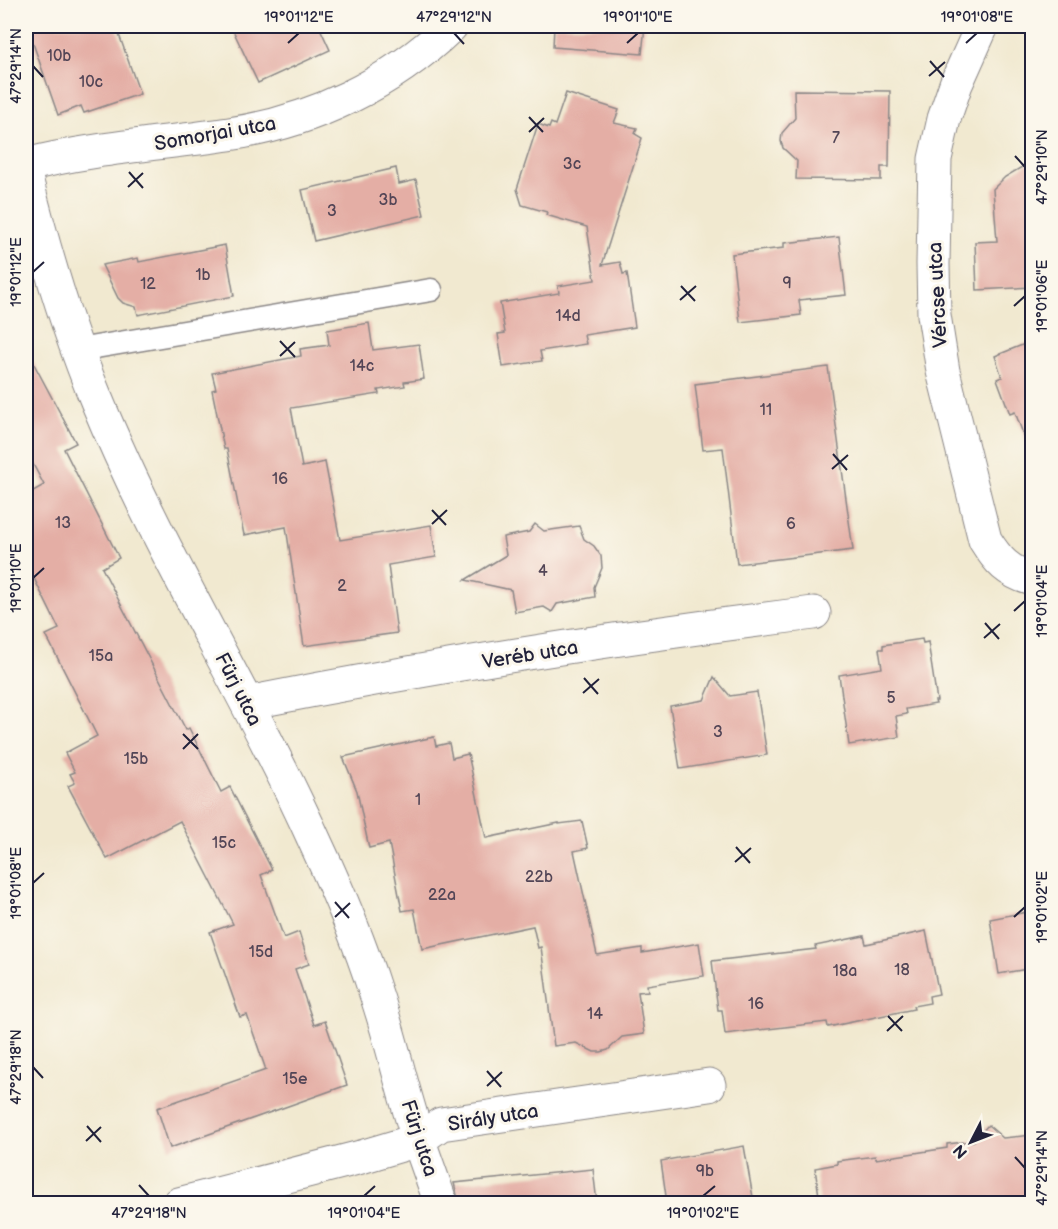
<svg xmlns="http://www.w3.org/2000/svg" width="1058" height="1229" viewBox="0 0 1058 1229" font-family="'Balsamiq Sans',sans-serif">
<style>
.building{fill:#e4aea5}
.lines{fill:none;stroke-linecap:round;stroke-linejoin:round}
.service-casing{stroke:#8a8686;stroke-width:25}
.minor-casing{stroke:#8a8686;stroke-width:35}
.service{stroke:#fff;stroke-width:22}
.minor{stroke:#fff;stroke-width:33}
.ticks{fill:none;stroke:#22223b;stroke-width:2}
.labels{text-anchor:middle;stroke-width:6;stroke-linejoin:round;paint-order:stroke}
.number-label{font-size:16px;fill:#524556}
.street-label{font-size:20px;fill:#22223b;stroke:#fbf7ec}
.neatline{fill:none;stroke:#22223b;stroke-width:2}
.ticks-label{font-size:15px;text-anchor:middle;fill:#22223b}
</style>
<rect width="100%" height="100%" fill="#fbf7ec"/>
<filter id="ink" filterUnits="userSpaceOnUse"><feTurbulence type="fractalNoise" baseFrequency=".0167" numOctaves="2"/><feDisplacementMap in="SourceGraphic" scale="12" xChannelSelector="R" yChannelSelector="G"/><feConvolveMatrix kernelMatrix="1 2 1 2 8 2 1 2 1" color-interpolation-filters="sRGB"/></filter>
<filter id="wash" filterUnits="userSpaceOnUse"><feTurbulence type="fractalNoise" baseFrequency=".008" numOctaves="4" result="noise"/><feDisplacementMap in="SourceGraphic" scale="24" xChannelSelector="R" yChannelSelector="G"/><feGaussianBlur stdDeviation="1.35" result="paint"/><feColorMatrix in="noise" values="0 0 0 0 0 0 0 0 0 0 0 0 0 0 0 0 0 1.4 0 .05"/><feComposite in="paint" operator="in"/></filter>
<g filter="url(#wash)">
<rect width="100%" height="100%" fill="#f1e9d0"/>
<g id="blocks">
<g class="building">
<polygon points="27,26 116,26 140,94 84,113 81,106 58,115"/>
<polygon points="231,26 319,26 330,50 258,83"/>
<polygon points="554,26 645,26 642,54 553,47"/>
<polygon points="794,90 890,91 889,167 881,167 881,180 796,179 797,161 783,148 781,141 782,133 795,118"/>
<polygon points="566,93 619,110 614,123 637,128 635,134 642,138 602,265 620,262 623,274 627,273 635,327 584,335 586,344 540,351 542,361 503,367 498,334 505,333 500,303 559,293 558,286 595,280 587,227 546,215 547,212 522,205 517,189 538,124 549,128 551,123 555,125"/>
<polygon points="1032,161 1032,287 977,290 975,242 997,241 993,189 1005,177"/>
<polygon points="396,168 399,184 416,180 424,215 314,241 302,190"/>
<polygon points="839,237 846,295 799,300 801,315 740,322 732,254 784,248 784,243"/>
<polygon points="225,245 234,296 138,315 136,307 123,303 118,298 102,265 138,258 139,262"/>
<polygon points="369,323 373,350 419,344 424,379 404,382 405,386 378,390 379,394 291,408 302,467 325,462 340,540 431,525 436,557 388,565 397,633 304,646 286,527 244,535 227,449 224,449 212,390 216,389 212,373 301,356 300,349 329,345 327,330"/>
<polygon points="1032,341 1032,449 1029,450 1015,412 1010,414 997,379 1002,377 995,356"/>
<polygon points="26,349 76,443 64,449 119,558 102,568 186,730 189,728 221,792 230,787 272,870 261,875 284,938 299,932 309,964 295,969 314,1025 325,1021 347,1085 170,1148 157,1108 266,1070 247,1015 240,1017 210,932 233,924 180,821 107,859 68,786 75,783 70,774 75,772 65,753 97,736 46,635 59,629 26,562 26,495 44,485 26,451"/>
<polygon points="828,367 853,550 737,564 723,448 703,450 695,384"/>
<polygon points="535,524 544,531 579,526 584,539 594,546 601,556 602,568 594,587 595,597 557,604 552,612 544,607 515,612 511,590 465,580 506,555 503,537 529,532"/>
<polygon points="922,639 923,643 928,642 937,701 935,701 936,704 906,709 907,714 896,716 899,737 849,745 839,675 882,668 879,649 883,649 883,645"/>
<polygon points="714,677 730,696 757,692 767,755 680,769 670,706 704,700"/>
<polygon points="434,737 436,746 449,743 452,758 468,754 486,838 559,823 559,824 582,821 588,848 574,851 597,955 642,948 642,953 699,943 704,976 647,985 648,991 638,992 644,1034 622,1037 608,1050 601,1052 594,1052 576,1043 554,1046 541,947 538,948 533,926 422,949 414,909 402,911 389,843 369,848 357,791 343,757"/>
<polygon points="1032,911 1032,968 999,974 990,919"/>
<polygon points="926,931 939,994 929,996 930,1003 913,1006 914,1009 828,1027 827,1022 725,1034 722,1010 718,1010 712,961 816,949 815,946 864,936 866,944"/>
<polygon points="988,1125 1003,1138 1032,1135 1032,1183 1027,1184 1028,1200 994,1203 820,1203 815,1168 837,1164 837,1161 875,1156 876,1159 947,1148 947,1144 974,1141"/>
<polygon points="744,1146 754,1203 667,1203 661,1161"/>
<polygon points="593,1169 597,1203 459,1203 454,1183"/>
</g>
</g>
</g>
<g filter="url(#ink)">
<use href="#blocks" fill-opacity="0" stroke="#8a8686" stroke-width="1.5"/>
<g class="lines">
<defs>
<polyline id="service" points="78,350 431,290"/>
<g id="minor">
<path d="M 982,26 L 956,84 L 944,119 L 935,159 L 933,264 L 934,315 L 943,371 L 985,540 C 998,561 1008,572 1032,579"/>
<path d="M 26,165 C 92,148 161,144 229,134 C 312,122 391,84 451,26"/>
<path d="M 26,178 C 45,254 67,329 97,401 C 160,554 249,695 317,846 C 339,893 359,941 375,991 C 392,1040 402,1091 419,1141 C 426,1162 434,1183 441,1204"/>
<path d="M 247,703 C 435,666 624,636 814,613"/>
<polyline points="179,1204 361,1157 418,1140 441,1124 709,1085"/>
</g>
</defs>
<use href="#service" class="service-casing"/>
<use href="#minor" class="minor-casing"/>
<use href="#service" class="service"/>
<use href="#minor" class="minor"/>
</g>
</g>
<path class="ticks" d="M 454,33 L 464,44M 288,43 L 299,33M 627,43 L 638,33M 966,43 L 977,33M 930,61 L 944,77M 33,66 L 43,77M 929,76 L 945,62M 529,117 L 543,132M 529,132 L 544,118M 1015,156 L 1025,167M 129,172 L 143,188M 128,187 L 143,173M 33,272 L 44,262M 681,286 L 695,301M 680,300 L 696,286M 1014,306 L 1025,296M 280,341 L 295,357M 280,356 L 295,342M 833,454 L 847,470M 832,469 L 848,455M 432,510 L 446,525M 432,524 L 447,510M 33,578 L 44,568M 1014,611 L 1025,601M 985,623 L 999,639M 984,638 L 1000,624M 584,678 L 598,694M 583,693 L 599,679M 183,734 L 198,749M 183,749 L 198,734M 736,847 L 750,863M 735,862 L 751,848M 33,883 L 44,873M 335,902 L 349,918M 335,917 L 350,903M 1014,917 L 1025,907M 888,1016 L 902,1031M 887,1031 L 903,1016M 33,1067 L 43,1078M 487,1071 L 501,1087M 487,1086 L 502,1072M 87,1126 L 101,1142M 86,1141 L 101,1127M 1015,1157 L 1025,1168M 139,1185 L 149,1196M 364,1196 L 375,1186M 703,1196 L 715,1186"/>
<g class="labels">
<g class="number-label">
<text x="59" y="61">10b</text>
<text x="91" y="87">10c</text>
<text x="836" y="143">7</text>
<text x="572" y="169">3c</text>
<text x="388" y="205">3b</text>
<text x="332" y="216">3</text>
<text x="203" y="280">1b</text>
<text x="787" y="288">9</text>
<text x="148" y="289">12</text>
<text x="568" y="321">14d</text>
<text x="362" y="371">14c</text>
<text x="766" y="415">11</text>
<text x="280" y="484">16</text>
<text x="63" y="528">13</text>
<text x="791" y="529">6</text>
<text x="543" y="576">4</text>
<text x="342" y="591">2</text>
<text x="101" y="661">15a</text>
<text x="891" y="703">5</text>
<text x="718" y="737">3</text>
<text x="136" y="764">15b</text>
<text x="418" y="805">1</text>
<text x="224" y="848">15c</text>
<text x="539" y="882">22b</text>
<text x="442" y="900">22a</text>
<text x="261" y="957">15d</text>
<text x="902" y="975">18</text>
<text x="845" y="976">18a</text>
<text x="756" y="1009">16</text>
<text x="595" y="1019">14</text>
<text x="295" y="1084">15e</text>
<text x="705" y="1176">9b</text>
</g>
<g class="street-label">
<text transform="translate(215 133) rotate(-10)" y="7">Somorjai utca</text>
<text transform="translate(937 295) rotate(-93)" y="7">Vércse utca</text>
<text transform="translate(530 654) rotate(-9)" y="7">Veréb utca</text>
<text transform="translate(239 689) rotate(63)" y="7">Fürj utca</text>
<text transform="translate(493 1117) rotate(-9)" y="7">Sirály utca</text>
<text transform="translate(420 1138) rotate(72)" y="7">Fürj utca</text>
</g>
</g>
<rect width="1058" height="1229" fill="none" stroke="#fbf7ec" stroke-width="66"/>
<g transform="translate(971 1142) rotate(228)" stroke="#fbf7ec" stroke-width="4.5" paint-order="stroke">
<path d="M0-4.5L10 22L0 15L-10 22Z" fill="#22223b"/>
<text y="-9" font-size="16" font-weight="bold" text-anchor="middle" fill="#22223b">N</text>
</g>
<rect x="33" y="33" width="992" height="1163" class="neatline"/>
<g class="ticks-label">
<text x="299" y="22">19°01'12"E</text>
<text x="454" y="22">47°29'12"N</text>
<text x="638" y="22">19°01'10"E</text>
<text x="977" y="22">19°01'08"E</text>
<text transform="translate(16 66) rotate(-90)" y="5">47°29'14"N</text>
<text transform="translate(1042 167) rotate(-90)" y="5">47°29'10"N</text>
<text transform="translate(16 272) rotate(-90)" y="5">19°01'12"E</text>
<text transform="translate(1042 296) rotate(-90)" y="5">19°01'06"E</text>
<text transform="translate(16 578) rotate(-90)" y="5">19°01'10"E</text>
<text transform="translate(1042 601) rotate(-90)" y="5">19°01'04"E</text>
<text transform="translate(16 883) rotate(-90)" y="5">19°01'08"E</text>
<text transform="translate(1042 907) rotate(-90)" y="5">19°01'02"E</text>
<text transform="translate(16 1067) rotate(-90)" y="5">47°29'18"N</text>
<text transform="translate(1042 1168) rotate(-90)" y="5">47°29'14"N</text>
<text x="149" y="1218">47°29'18"N</text>
<text x="364" y="1218">19°01'04"E</text>
<text x="703" y="1218">19°01'02"E</text>
</g>
</svg>
